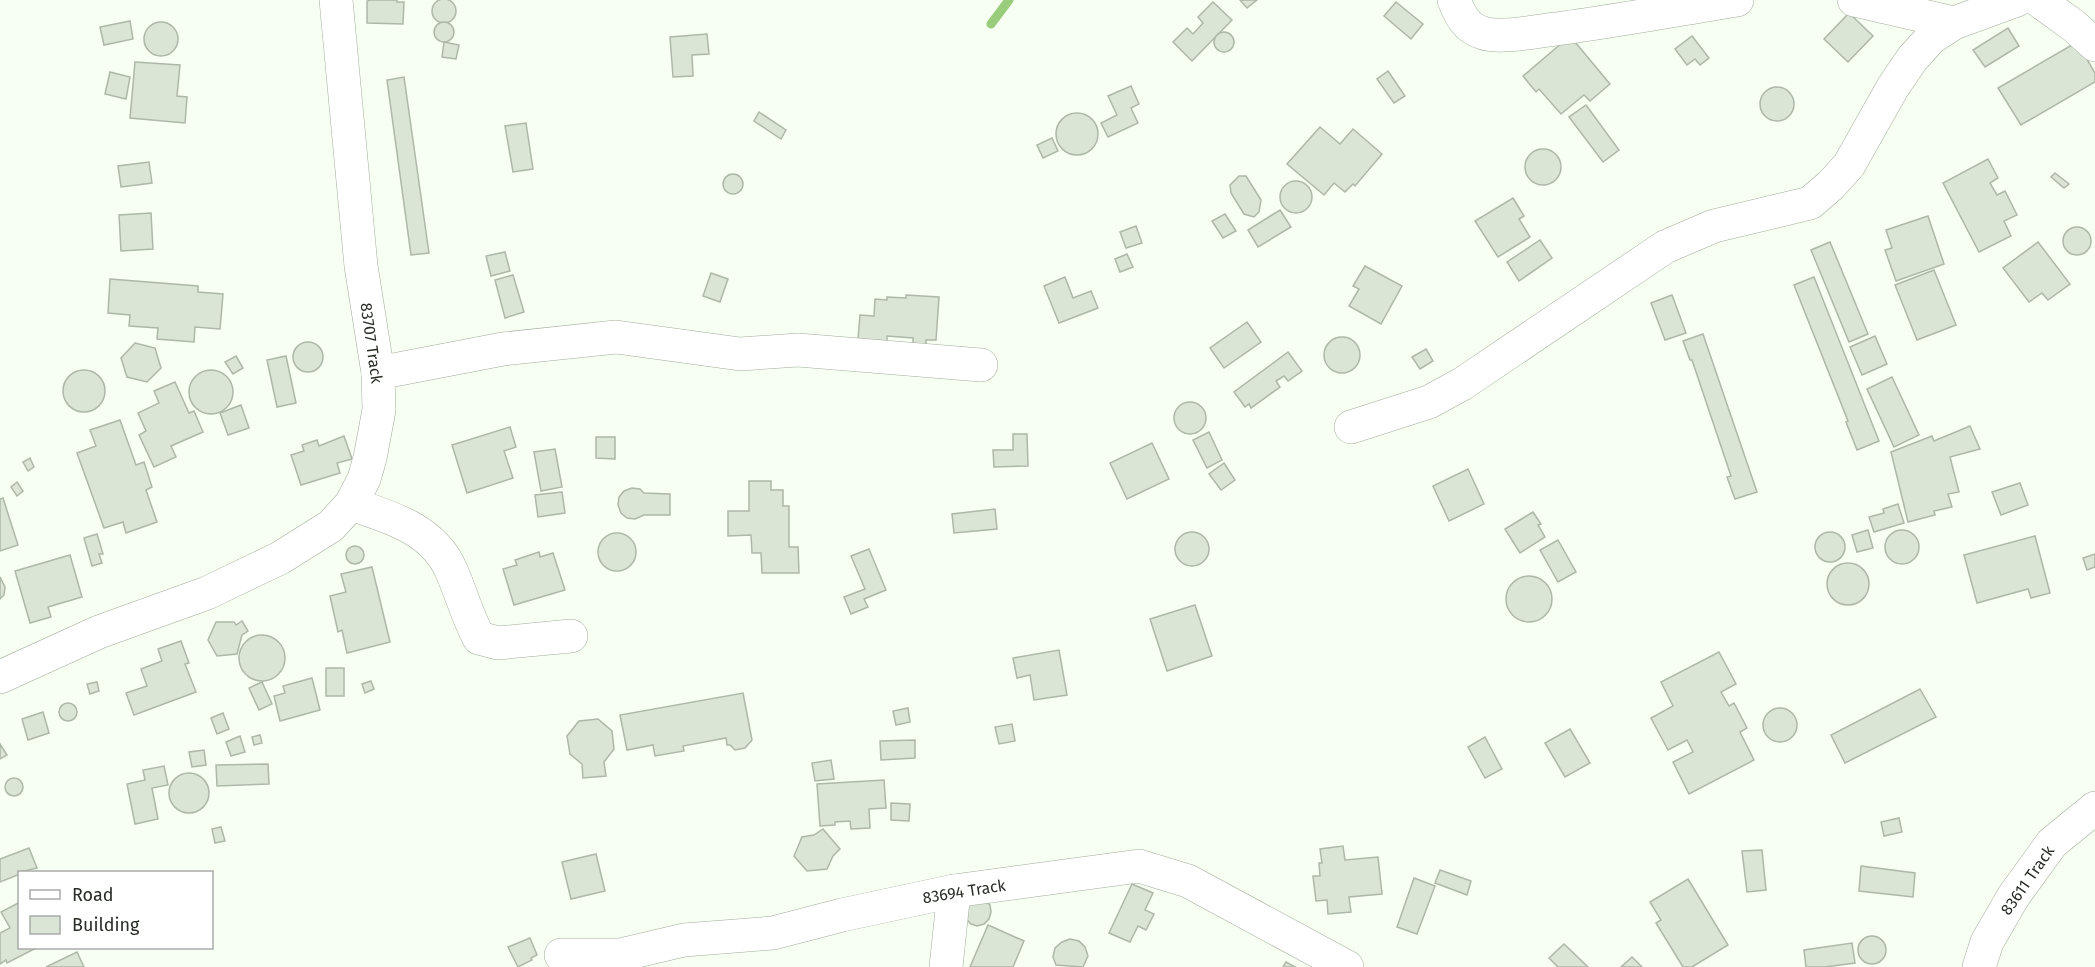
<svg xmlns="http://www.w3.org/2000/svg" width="2095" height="967" viewBox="0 0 2095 967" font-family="'Fira Sans',sans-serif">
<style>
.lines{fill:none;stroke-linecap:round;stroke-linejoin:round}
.stream{stroke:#9acd7b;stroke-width:9}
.building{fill:#dae5d5;stroke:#adb8a8;stroke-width:1.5}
.minor-casing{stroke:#a2ac9d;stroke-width:34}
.minor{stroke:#fff;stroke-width:33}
.labels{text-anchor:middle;stroke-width:4.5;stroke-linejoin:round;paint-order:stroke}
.street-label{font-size:16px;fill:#292d27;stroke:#fff}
</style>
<rect width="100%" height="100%" fill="#f6fff1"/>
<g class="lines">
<polyline class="stream" points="991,24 1009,0"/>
</g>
<g class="building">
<circle cx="444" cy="11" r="12"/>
<polygon points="371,0 397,0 397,2 404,2 403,24 367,23 367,1"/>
<polygon points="1240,0 1257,0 1247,8"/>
<polygon points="1213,2 1232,20 1192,61 1173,42 1187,28 1193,34 1203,23 1198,17"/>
<polygon points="1396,2 1423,24 1411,39 1384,16"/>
<polygon points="1849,13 1873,36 1848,62 1824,39"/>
<polygon points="130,21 133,39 104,45 100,27"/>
<circle cx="444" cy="32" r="10"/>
<circle cx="161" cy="39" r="17"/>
<polygon points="2008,28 2019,46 1985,67 1973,50"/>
<circle cx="1224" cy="42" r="10"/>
<polygon points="707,34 709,54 692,55 693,76 673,77 670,37"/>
<polygon points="1570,36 1610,84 1590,101 1584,95 1561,114 1539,89 1536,92 1523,76"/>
<polygon points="1692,36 1709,58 1700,65 1695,59 1687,65 1675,49"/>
<polygon points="444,42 459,45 456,59 442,57"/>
<polygon points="2077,42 2095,73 2095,82 2021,125 1998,88"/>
<polygon points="135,62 180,65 177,96 187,97 185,123 130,118"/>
<polygon points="1388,71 1405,96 1394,103 1377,79"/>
<polygon points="110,72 130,77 126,99 105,94"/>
<polygon points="404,77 429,253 411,255 387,80"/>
<polygon points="1131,86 1139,104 1131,108 1138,123 1108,137 1101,123 1117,115 1108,96"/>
<circle cx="1777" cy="104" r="17"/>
<polygon points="1586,105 1619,150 1603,162 1569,117"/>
<polygon points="759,112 786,130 781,139 754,121"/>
<circle cx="1077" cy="134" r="21"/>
<polygon points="526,123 533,169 513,172 505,126"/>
<polygon points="1320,127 1340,144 1353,129 1382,154 1355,186 1353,184 1345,192 1334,183 1324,195 1287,164"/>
<polygon points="1052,138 1058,151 1043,158 1037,145"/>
<circle cx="1543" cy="167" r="18"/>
<polygon points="1988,159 1998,178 1990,183 1997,195 2005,191 2017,215 2004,221 2011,236 1979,252 1943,183"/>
<polygon points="149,162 152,183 121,187 118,166"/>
<polygon points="2055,173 2069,184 2064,188 2051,177"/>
<circle cx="733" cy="184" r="10"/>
<polygon points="1239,176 1246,176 1261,200 1259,212 1254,217 1244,214 1231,193 1230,185"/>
<circle cx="1296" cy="197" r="16"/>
<polygon points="1513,198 1524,216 1519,219 1530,237 1498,257 1475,221"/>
<polygon points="1280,210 1291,227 1258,247 1248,230"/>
<polygon points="151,213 153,249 121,251 119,215"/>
<polygon points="1225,214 1236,231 1223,238 1212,221"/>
<polygon points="1928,216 1944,264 1896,281 1885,250 1892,248 1886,230"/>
<polygon points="1136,226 1142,243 1126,248 1120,232"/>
<circle cx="2077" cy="241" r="14"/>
<polygon points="1540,240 1552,258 1519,281 1507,262"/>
<polygon points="1830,242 1868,334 1849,342 1811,250"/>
<polygon points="2038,242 2070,284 2048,300 2042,293 2029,302 2003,268"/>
<polygon points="505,252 510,271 491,276 486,256"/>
<polygon points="1127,254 1133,267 1120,272 1115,259"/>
<polygon points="1365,266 1402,286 1381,324 1349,306 1359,289 1353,286"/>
<polygon points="1934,270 1956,325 1917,340 1895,285"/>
<polygon points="711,273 728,279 720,302 703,296"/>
<polygon points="513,275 524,312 505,318 495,280"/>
<polygon points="1065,277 1073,298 1091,291 1098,308 1059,323 1044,286"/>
<polygon points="1814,277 1879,441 1857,450 1846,422 1848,421 1794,285"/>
<polygon points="110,279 198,286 198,292 223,294 220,329 195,327 194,342 157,339 158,328 129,326 130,315 108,313"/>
<polygon points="906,295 939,297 936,340 926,340 926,348 913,346 913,338 887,336 887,341 858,339 860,315 874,316 875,299 887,300 887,297 906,298"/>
<polygon points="1672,295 1686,333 1665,340 1651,303"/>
<polygon points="1247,322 1261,342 1224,368 1210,348"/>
<polygon points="1703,334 1757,492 1735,499 1727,477 1731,476 1692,360 1690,360 1683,341"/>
<polygon points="1875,336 1887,364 1862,375 1850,347"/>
<circle cx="1342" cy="355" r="18"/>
<circle cx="308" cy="357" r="15"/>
<polygon points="135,343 155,348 161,368 147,382 127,377 121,358"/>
<polygon points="1426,349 1433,361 1420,369 1412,357"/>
<polygon points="1288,352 1302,371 1288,381 1284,376 1276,381 1280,387 1251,408 1249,404 1245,407 1234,392"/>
<polygon points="236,356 243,368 233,374 225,362"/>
<polygon points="286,356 296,403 277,407 267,360"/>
<circle cx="84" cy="391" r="21"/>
<circle cx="211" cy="392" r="22"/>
<polygon points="1892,377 1919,435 1894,447 1867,389"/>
<polygon points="175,382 189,413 194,411 203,432 171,446 176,457 154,467 139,435 146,431 138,413 159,403 154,391"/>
<circle cx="1190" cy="418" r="16"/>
<polygon points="241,405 249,428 228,435 220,413"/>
<polygon points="120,420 136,465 144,462 152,487 146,490 157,522 126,533 123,522 104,528 77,453 96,446 90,430"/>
<polygon points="1970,426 1980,449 1950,457 1959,492 1948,494 1952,507 1934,511 1935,515 1908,522 1891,452 1932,436 1934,441"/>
<polygon points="510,427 516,447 504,451 513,478 467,493 452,445"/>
<polygon points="1209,432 1222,460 1207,468 1193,440"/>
<polygon points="1013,434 1027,434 1028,466 994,467 993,450 1013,450"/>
<polygon points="344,436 352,459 337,463 340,473 301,485 291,455 304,451 302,445 317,440 319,446"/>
<polygon points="596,437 615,437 615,459 596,458"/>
<polygon points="1152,443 1169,479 1127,499 1110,463"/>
<polygon points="555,449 562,487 541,491 534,452"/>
<polygon points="30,458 34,467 28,471 23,462"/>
<polygon points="1224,463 1235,480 1221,490 1209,474"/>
<polygon points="1468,469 1484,504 1449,521 1433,486"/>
<polygon points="749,481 771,481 771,490 783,490 783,506 789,506 789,547 798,547 799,573 762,573 761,553 752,553 751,535 728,536 728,511 749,511"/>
<polygon points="17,482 23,491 17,496 11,487"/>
<polygon points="2020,483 2028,505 2001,515 1992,492"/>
<polygon points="632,488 640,489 644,493 670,494 670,515 644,515 635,519 627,518 621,513 618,505 619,497 624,491"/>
<polygon points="562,492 565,513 538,517 535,495"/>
<polygon points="3,498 18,545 0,551 0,499"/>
<polygon points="1898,504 1904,523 1874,532 1869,517 1884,513 1883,509"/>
<polygon points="995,509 997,529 954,533 952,514"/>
<polygon points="1533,512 1541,524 1538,525 1545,537 1520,553 1505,529"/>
<circle cx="1902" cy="547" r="17"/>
<polygon points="1868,530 1873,548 1857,552 1852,535"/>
<circle cx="1192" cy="549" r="17"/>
<circle cx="1830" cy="547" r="15"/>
<circle cx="617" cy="552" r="19"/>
<polygon points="97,534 103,554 99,554 102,563 92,566 84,538"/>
<polygon points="2035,536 2050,593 2031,598 2028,589 1977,603 1964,555"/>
<polygon points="1558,540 1576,572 1558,582 1540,550"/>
<circle cx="355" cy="555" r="9"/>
<polygon points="869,549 886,590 864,599 868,607 851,614 844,597 865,589 851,556"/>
<polygon points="539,552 540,557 553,553 565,590 514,605 503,569 517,565 515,560"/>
<polygon points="2095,554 2095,567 2087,570 2083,558"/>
<polygon points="70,555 82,597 48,607 51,617 30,623 15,571"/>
<circle cx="1848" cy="584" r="21"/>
<polygon points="372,567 390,642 347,653 342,630 338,632 330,596 346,592 341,574"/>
<circle cx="1529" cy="599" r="23"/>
<polygon points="0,577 5,587 4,595 0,599"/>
<polygon points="1195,605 1212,656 1167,671 1150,619"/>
<polygon points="242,621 248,631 242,635 237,654 217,656 208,640 216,622 234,622 236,625"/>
<circle cx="262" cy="658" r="23"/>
<polygon points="181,641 189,663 185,664 196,692 134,715 126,693 147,686 141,669 162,661 158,649"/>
<polygon points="1059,650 1067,695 1034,700 1030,675 1017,678 1013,658"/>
<polygon points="1719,652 1736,684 1721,692 1729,706 1734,703 1747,728 1740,732 1754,760 1689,794 1673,762 1693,752 1687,740 1668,750 1651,718 1673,706 1661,682"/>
<rect x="326" y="668" width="18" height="28"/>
<polygon points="312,678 320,710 280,721 274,696 285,693 283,686"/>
<polygon points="371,681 374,689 365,693 362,684"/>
<polygon points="97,682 99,691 90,694 87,684"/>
<polygon points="262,682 272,704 259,710 249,688"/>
<polygon points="1920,689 1936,717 1845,763 1831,735"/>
<polygon points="743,693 752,740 745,748 735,750 730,745 727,745 726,738 683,746 684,751 655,756 653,745 627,750 620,715"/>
<circle cx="68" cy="712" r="9"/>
<circle cx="1780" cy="725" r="17"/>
<polygon points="908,708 910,722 896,725 893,711"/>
<polygon points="43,712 49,733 28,740 22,719"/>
<polygon points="223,713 229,729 217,734 211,718"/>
<polygon points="598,719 612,731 614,749 604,762 606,776 583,778 582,764 570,754 567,736 579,721"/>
<polygon points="1012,724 1015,741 999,744 995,727"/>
<polygon points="1570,729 1590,763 1565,777 1545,743"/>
<polygon points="260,735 262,743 254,745 252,737"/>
<polygon points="240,736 245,752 231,756 226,742"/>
<polygon points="1485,737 1502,769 1485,778 1468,747"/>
<polygon points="915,740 915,758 881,760 880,741"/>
<polygon points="0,744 7,755 0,759"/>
<polygon points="204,750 206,765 192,767 189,752"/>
<polygon points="831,760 834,779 815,781 812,763"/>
<polygon points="268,764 269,784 217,786 216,765"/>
<polygon points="164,766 168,785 152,788 158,819 135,824 127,784 145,780 143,770"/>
<circle cx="189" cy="793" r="20"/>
<circle cx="14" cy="787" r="9"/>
<polygon points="884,780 886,808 869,809 870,828 851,829 850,821 835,822 835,825 820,826 817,784"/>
<polygon points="891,803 910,804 909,821 891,820"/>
<polygon points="1899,818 1902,832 1884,836 1881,822"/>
<polygon points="221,827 225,841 215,843 212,829"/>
<polygon points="823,829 840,849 833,856 827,869 807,871 794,856 802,837 814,835"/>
<polygon points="1343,846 1345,860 1378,857 1382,894 1349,897 1351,912 1328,914 1327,900 1316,901 1313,876 1320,876 1319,863 1322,863 1320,849"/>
<polygon points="29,848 37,868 20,872 20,874 0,882 0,859"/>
<polygon points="1762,850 1766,890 1747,892 1742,851"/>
<polygon points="596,854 605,891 571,899 562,862"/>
<polygon points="1861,866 1915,873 1913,897 1859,891"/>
<polygon points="1440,870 1471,881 1467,895 1435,883"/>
<polygon points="1414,878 1435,886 1417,934 1397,927"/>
<polygon points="1688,879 1728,945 1692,967 1683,967 1656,923 1661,920 1650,902"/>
<polygon points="1132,884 1153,893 1145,910 1154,914 1146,930 1138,926 1130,942 1109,933"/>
<polygon points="984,900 990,905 991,912 989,919 984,924 977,926 971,924 966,919 966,905"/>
<polygon points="20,902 20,948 36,948 7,963 6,960 0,964 0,933 10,928 1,912"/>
<polygon points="988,925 1024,941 1013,967 970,967"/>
<circle cx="1872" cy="950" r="14"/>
<polygon points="530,938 537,955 531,958 532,960 518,967 508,947"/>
<polygon points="1070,939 1079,941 1085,947 1088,956 1083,967 1056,965 1053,957 1055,948 1062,942"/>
<polygon points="1852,943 1855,963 1825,967 1806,967 1804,950"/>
<polygon points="1564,944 1588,967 1558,967 1549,958"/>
<polygon points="77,952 84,967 46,967"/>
<polygon points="1632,957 1642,967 1621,967"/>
<polygon points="1286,962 1295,967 1283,967"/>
</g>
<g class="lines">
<defs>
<g id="minor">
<path d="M 1454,0 C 1460,15 1466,28 1483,33 C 1500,39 1537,31 1556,29 C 1616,21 1676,10 1737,0"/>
<polyline points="1854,0 1954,23"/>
<polyline points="2038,0 2074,26 2095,45"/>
<polyline points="378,373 503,349 616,337 740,354 798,350 981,365"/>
<polyline points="1351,427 1429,402 1462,384 1665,247 1714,226 1810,203 1831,185 1849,165 1893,87 1912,59 1931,38 1954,23 2017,0"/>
<path d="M 351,504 C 390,517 433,529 451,570 C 461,592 467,616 479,638 L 498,643 L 571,636"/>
<polyline points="0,677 99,632 207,593 280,558 331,526 351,504 364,479 370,458 379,410 378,373 361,266 336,0"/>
<polyline points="561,955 620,955 684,940 773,933 842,915 954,891 1139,866 1188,881 1347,967"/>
<polyline points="946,967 954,891"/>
<polyline points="1979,967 1987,942 2013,897 2052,843 2095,808"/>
</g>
</defs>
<use href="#minor" class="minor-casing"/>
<use href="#minor" class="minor"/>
</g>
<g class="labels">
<g class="street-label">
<text transform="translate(372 343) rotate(82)" y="6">83707 Track</text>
<text transform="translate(2027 880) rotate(-55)" y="6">83611 Track</text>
<text transform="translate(964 891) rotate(-9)" y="6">83694 Track</text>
</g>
</g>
<rect x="18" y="871" width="195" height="78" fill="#ffffff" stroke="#a9aba9" stroke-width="1.5"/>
<rect x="30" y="890" width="30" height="9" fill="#ffffff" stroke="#a9aba9" stroke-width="1.5"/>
<text x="72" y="901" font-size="18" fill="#292d27">Road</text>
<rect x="30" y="916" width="30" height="18" fill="#dae5d5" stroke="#a9aba9" stroke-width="1.5"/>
<text x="72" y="931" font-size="18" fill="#292d27">Building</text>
</svg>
